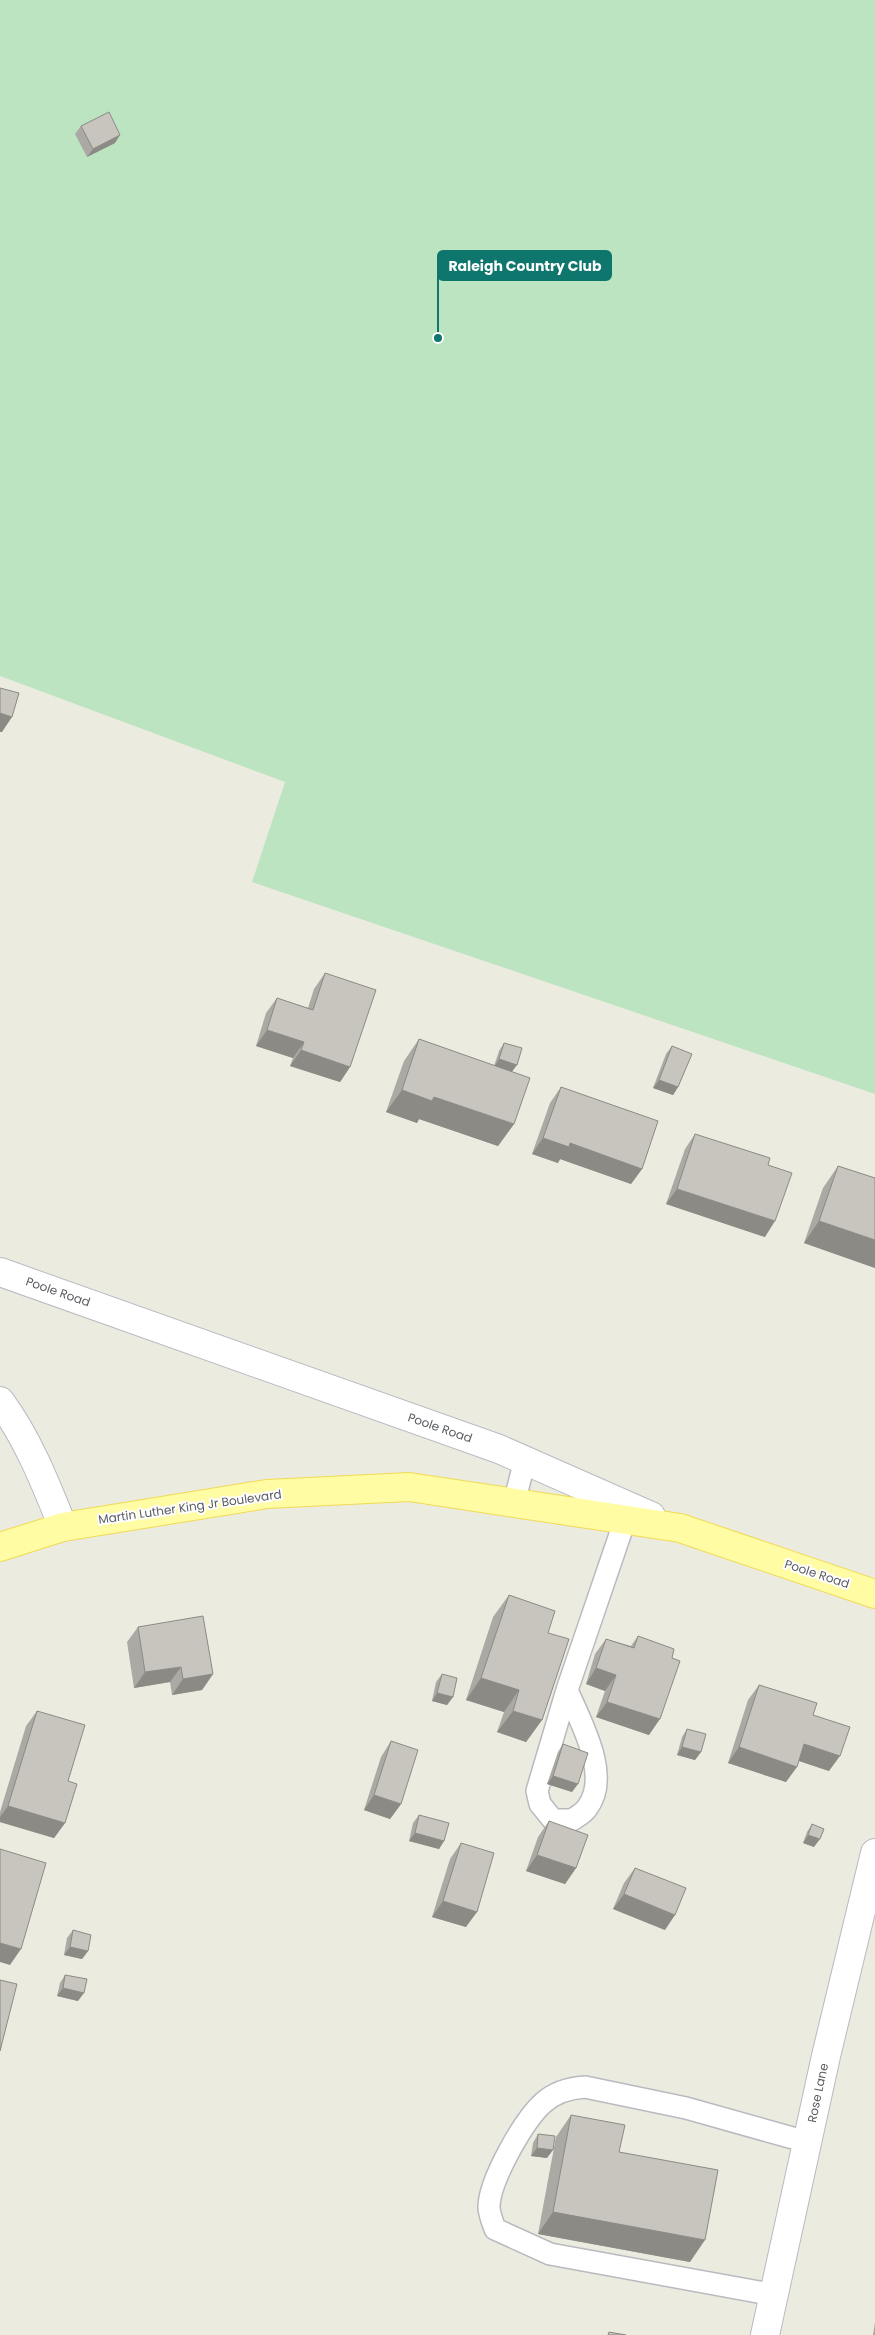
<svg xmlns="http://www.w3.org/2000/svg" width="875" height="2335" viewBox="0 0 875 2335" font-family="Poppins,sans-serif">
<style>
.green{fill:#bce4c1}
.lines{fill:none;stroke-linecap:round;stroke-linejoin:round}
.service-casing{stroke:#b8babf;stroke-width:24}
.tertiary-casing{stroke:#b8babf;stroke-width:30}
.secondary-casing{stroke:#b9bbc2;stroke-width:30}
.primary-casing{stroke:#f1da55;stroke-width:30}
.service{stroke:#fff;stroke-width:21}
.tertiary{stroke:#fff;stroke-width:28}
.secondary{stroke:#fff;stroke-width:28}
.primary{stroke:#fffca3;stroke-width:28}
.wall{fill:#aba9a3}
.shaded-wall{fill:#8b8a85}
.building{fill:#c7c5be;stroke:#8b8a85}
.labels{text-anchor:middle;stroke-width:4;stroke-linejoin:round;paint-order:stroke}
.street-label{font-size:12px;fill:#595c61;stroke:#fff}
.leader{fill:none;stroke:#0f766e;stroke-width:2}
.callout-dot{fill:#0f766e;stroke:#fff;stroke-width:2}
.callout{fill:#0f766e;stroke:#0f766e;stroke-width:2}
.callout-label{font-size:14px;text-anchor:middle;font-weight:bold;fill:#fff}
</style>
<rect width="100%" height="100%" fill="#ecebe0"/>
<polygon class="green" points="0,0 875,0 875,1094 252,882 285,782 0,676"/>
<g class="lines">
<defs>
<g id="service">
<polyline points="514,1503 525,1460"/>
<path d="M 567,1690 C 580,1721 612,1776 587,1808 C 584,1813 576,1817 572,1820 L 553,1820 L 540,1804 L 537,1791 L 567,1690 L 625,1520"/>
<path d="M 775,2295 L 550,2254 L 495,2229 C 493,2223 489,2214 489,2207 C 489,2181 524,2120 543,2103 C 555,2092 570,2088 585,2087 L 686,2108 L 807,2142"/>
</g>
<polyline id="tertiary" points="765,2335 826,2056 875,1853"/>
<g id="secondary">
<polyline points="0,1272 499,1449 651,1516"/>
<path d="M 0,1401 C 28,1439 45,1482 63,1527"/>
</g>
<polyline id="primary" points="0,1547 63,1527 267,1494 409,1487 680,1528 875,1594"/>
</defs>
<use href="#service" class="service-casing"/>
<use href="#tertiary" class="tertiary-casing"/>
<use href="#secondary" class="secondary-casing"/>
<use href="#primary" class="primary-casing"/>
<use href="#service" class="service"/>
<use href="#tertiary" class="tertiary"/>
<use href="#secondary" class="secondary"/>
<use href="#primary" class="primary"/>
</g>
<g class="wall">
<polygon points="81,126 115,143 87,157 75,134"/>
<polygon points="325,973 350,1067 340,1082 290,1066 293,1058 256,1046 266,1013 277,998 308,1008 314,989"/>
<polygon points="419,1039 494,1066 499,1051 504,1043 512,1072 514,1124 498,1146 419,1119 417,1123 386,1112 404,1061"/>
<polygon points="672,1046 678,1087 673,1095 653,1088 666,1054"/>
<polygon points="561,1087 642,1169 631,1184 560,1159 558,1163 532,1154 550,1103"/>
<polygon points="695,1134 768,1165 765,1237 666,1204 685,1149"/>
<polygon points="838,1166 875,1178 875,1268 804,1243 823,1188"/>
<polygon points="509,1595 548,1633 542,1720 526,1742 497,1732 504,1712 466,1700 493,1617"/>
<polygon points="138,1627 213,1674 202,1690 172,1695 170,1682 134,1688 127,1642"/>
<polygon points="638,1636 649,1735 596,1717 605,1691 586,1684 595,1654 606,1639 631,1646"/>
<polygon points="442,1674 453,1697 447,1705 432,1701 436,1682"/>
<polygon points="759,1685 813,1715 829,1771 799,1761 786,1782 728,1763 748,1700"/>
<polygon points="37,1711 68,1781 65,1823 54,1838 0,1822 0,1812 26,1726"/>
<polygon points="687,1729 701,1752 695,1760 677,1755 682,1737"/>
<polygon points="391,1741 401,1804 390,1819 364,1810 381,1757"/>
<polygon points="563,1744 572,1792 547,1784 558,1752"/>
<polygon points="419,1815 444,1841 439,1849 409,1841 413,1823"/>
<polygon points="549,1821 576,1868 565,1884 526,1871 538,1837"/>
<polygon points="812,1824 814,1847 803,1843 807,1832"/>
<polygon points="461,1843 466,1927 432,1917 450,1859"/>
<polygon points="635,1868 665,1930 613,1909 624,1883"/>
<polygon points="73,1930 88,1951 82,1959 64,1955 67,1938"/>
<polygon points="65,1975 78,2001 57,1996 60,1983"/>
<polygon points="571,2115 619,2152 690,2262 538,2234 556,2137"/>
<polygon points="538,2134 547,2158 531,2156 533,2143"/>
<polygon points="875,2322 875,2335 873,2335"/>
</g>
<g class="shaded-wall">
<polygon points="120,135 115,143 87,157 93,149"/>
<polygon points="0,713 12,717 2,732 0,732"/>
<polygon points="267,1030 304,1042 293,1058 256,1046"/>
<polygon points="301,1050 350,1067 340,1082 290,1066"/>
<polygon points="499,1059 517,1065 511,1073 494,1067"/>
<polygon points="659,1080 678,1087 673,1095 653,1088"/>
<polygon points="402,1090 434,1097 514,1124 498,1146 419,1119 417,1123 386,1112"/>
<polygon points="543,1138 570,1143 642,1169 631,1184 560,1159 558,1163 532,1154"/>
<polygon points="677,1189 775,1221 765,1237 666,1204"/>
<polygon points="819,1221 875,1240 875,1268 804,1243"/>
<polygon points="181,1667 170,1682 134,1688 145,1672"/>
<polygon points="596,1668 616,1675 605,1691 586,1684"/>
<polygon points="213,1674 202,1690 172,1695 183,1679"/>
<polygon points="481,1678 519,1690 504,1712 466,1700"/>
<polygon points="437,1693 453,1697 447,1705 432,1701"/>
<polygon points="607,1702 660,1719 649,1735 596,1717"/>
<polygon points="513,1711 542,1720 526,1742 497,1732"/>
<polygon points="804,1744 840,1756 829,1771 793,1759"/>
<polygon points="682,1747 701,1752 695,1760 677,1755"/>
<polygon points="739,1747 797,1767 786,1782 728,1763"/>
<polygon points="553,1776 578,1784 572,1792 547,1784"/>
<polygon points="374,1795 401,1804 390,1819 364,1810"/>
<polygon points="8,1806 65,1823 54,1838 0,1822 0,1817"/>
<polygon points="415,1833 444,1841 439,1849 409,1841"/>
<polygon points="808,1835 820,1839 814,1847 803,1843"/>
<polygon points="537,1855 576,1868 565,1884 526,1871"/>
<polygon points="624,1894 675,1915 665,1930 613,1909"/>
<polygon points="443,1901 477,1912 466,1927 432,1917"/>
<polygon points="0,1943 21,1949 10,1965 0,1962"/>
<polygon points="70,1947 88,1951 82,1959 64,1955"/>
<polygon points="63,1988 84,1993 78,2001 57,1996"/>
<polygon points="537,2148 553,2150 547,2158 531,2156"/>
<polygon points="553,2212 705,2240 690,2262 538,2234"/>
</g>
<g class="building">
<polygon points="109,112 120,135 93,149 81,126"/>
<polygon points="0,688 19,693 12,717 0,713"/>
<polygon points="325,973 376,990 350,1067 301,1050 304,1042 267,1030 277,998 313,1010"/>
<polygon points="419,1039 530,1078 514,1124 434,1097 432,1101 402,1090"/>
<polygon points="504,1043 522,1048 517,1065 499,1059"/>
<polygon points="672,1046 692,1054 678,1087 659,1080"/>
<polygon points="561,1087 658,1121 642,1169 570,1143 569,1147 543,1138"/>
<polygon points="695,1134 770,1158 768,1165 792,1173 775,1221 677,1189"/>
<polygon points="838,1166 875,1178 875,1240 819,1221"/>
<polygon points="509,1595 555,1611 548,1633 569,1639 542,1720 513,1711 519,1690 481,1678"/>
<polygon points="203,1616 213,1674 183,1679 181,1667 145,1672 138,1627"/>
<polygon points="638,1636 674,1649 672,1658 680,1661 660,1719 607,1702 616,1675 596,1668 606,1639 634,1648"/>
<polygon points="442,1674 457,1678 453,1697 437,1693"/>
<polygon points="759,1685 817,1703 813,1715 850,1727 840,1756 804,1744 797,1767 739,1747"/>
<polygon points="37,1711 85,1725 68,1781 77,1784 65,1823 8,1806"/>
<polygon points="687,1729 706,1734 701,1752 682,1747"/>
<polygon points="391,1741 418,1750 401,1804 374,1795"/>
<polygon points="563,1744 588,1753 578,1784 553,1776"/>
<polygon points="419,1815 449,1823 444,1841 415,1833"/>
<polygon points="549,1821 588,1835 576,1868 537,1855"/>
<polygon points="812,1824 824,1829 820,1839 808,1835"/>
<polygon points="461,1843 494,1853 477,1912 443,1901"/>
<polygon points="0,1849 46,1863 21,1949 0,1943"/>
<polygon points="635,1868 686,1888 675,1915 624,1894"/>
<polygon points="73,1930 91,1935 88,1951 70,1947"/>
<polygon points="65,1975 87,1979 84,1993 63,1988"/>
<polygon points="0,1980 17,1984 0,2051"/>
<polygon points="571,2115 625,2125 619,2152 718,2170 705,2240 553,2212"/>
<polygon points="538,2134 555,2136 553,2150 537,2148"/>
<polygon points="609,2332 626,2335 608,2335"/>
</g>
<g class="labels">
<g class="street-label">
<text transform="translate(58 1292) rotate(19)" y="4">Poole Road</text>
<text transform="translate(440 1428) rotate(19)" y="4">Poole Road</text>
<text transform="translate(190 1507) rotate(-8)" y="4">Martin Luther King Jr Boulevard</text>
<text transform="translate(817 1574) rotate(18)" y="4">Poole Road</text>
<text transform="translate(818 2093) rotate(-78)" y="4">Rose Lane</text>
</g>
</g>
<path class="leader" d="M438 338L438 266"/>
<circle class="callout-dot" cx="438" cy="338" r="5"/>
<rect class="callout" x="438" y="251" width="173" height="29" rx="5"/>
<g class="callout-label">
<text x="525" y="271">Raleigh Country Club</text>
</g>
</svg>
